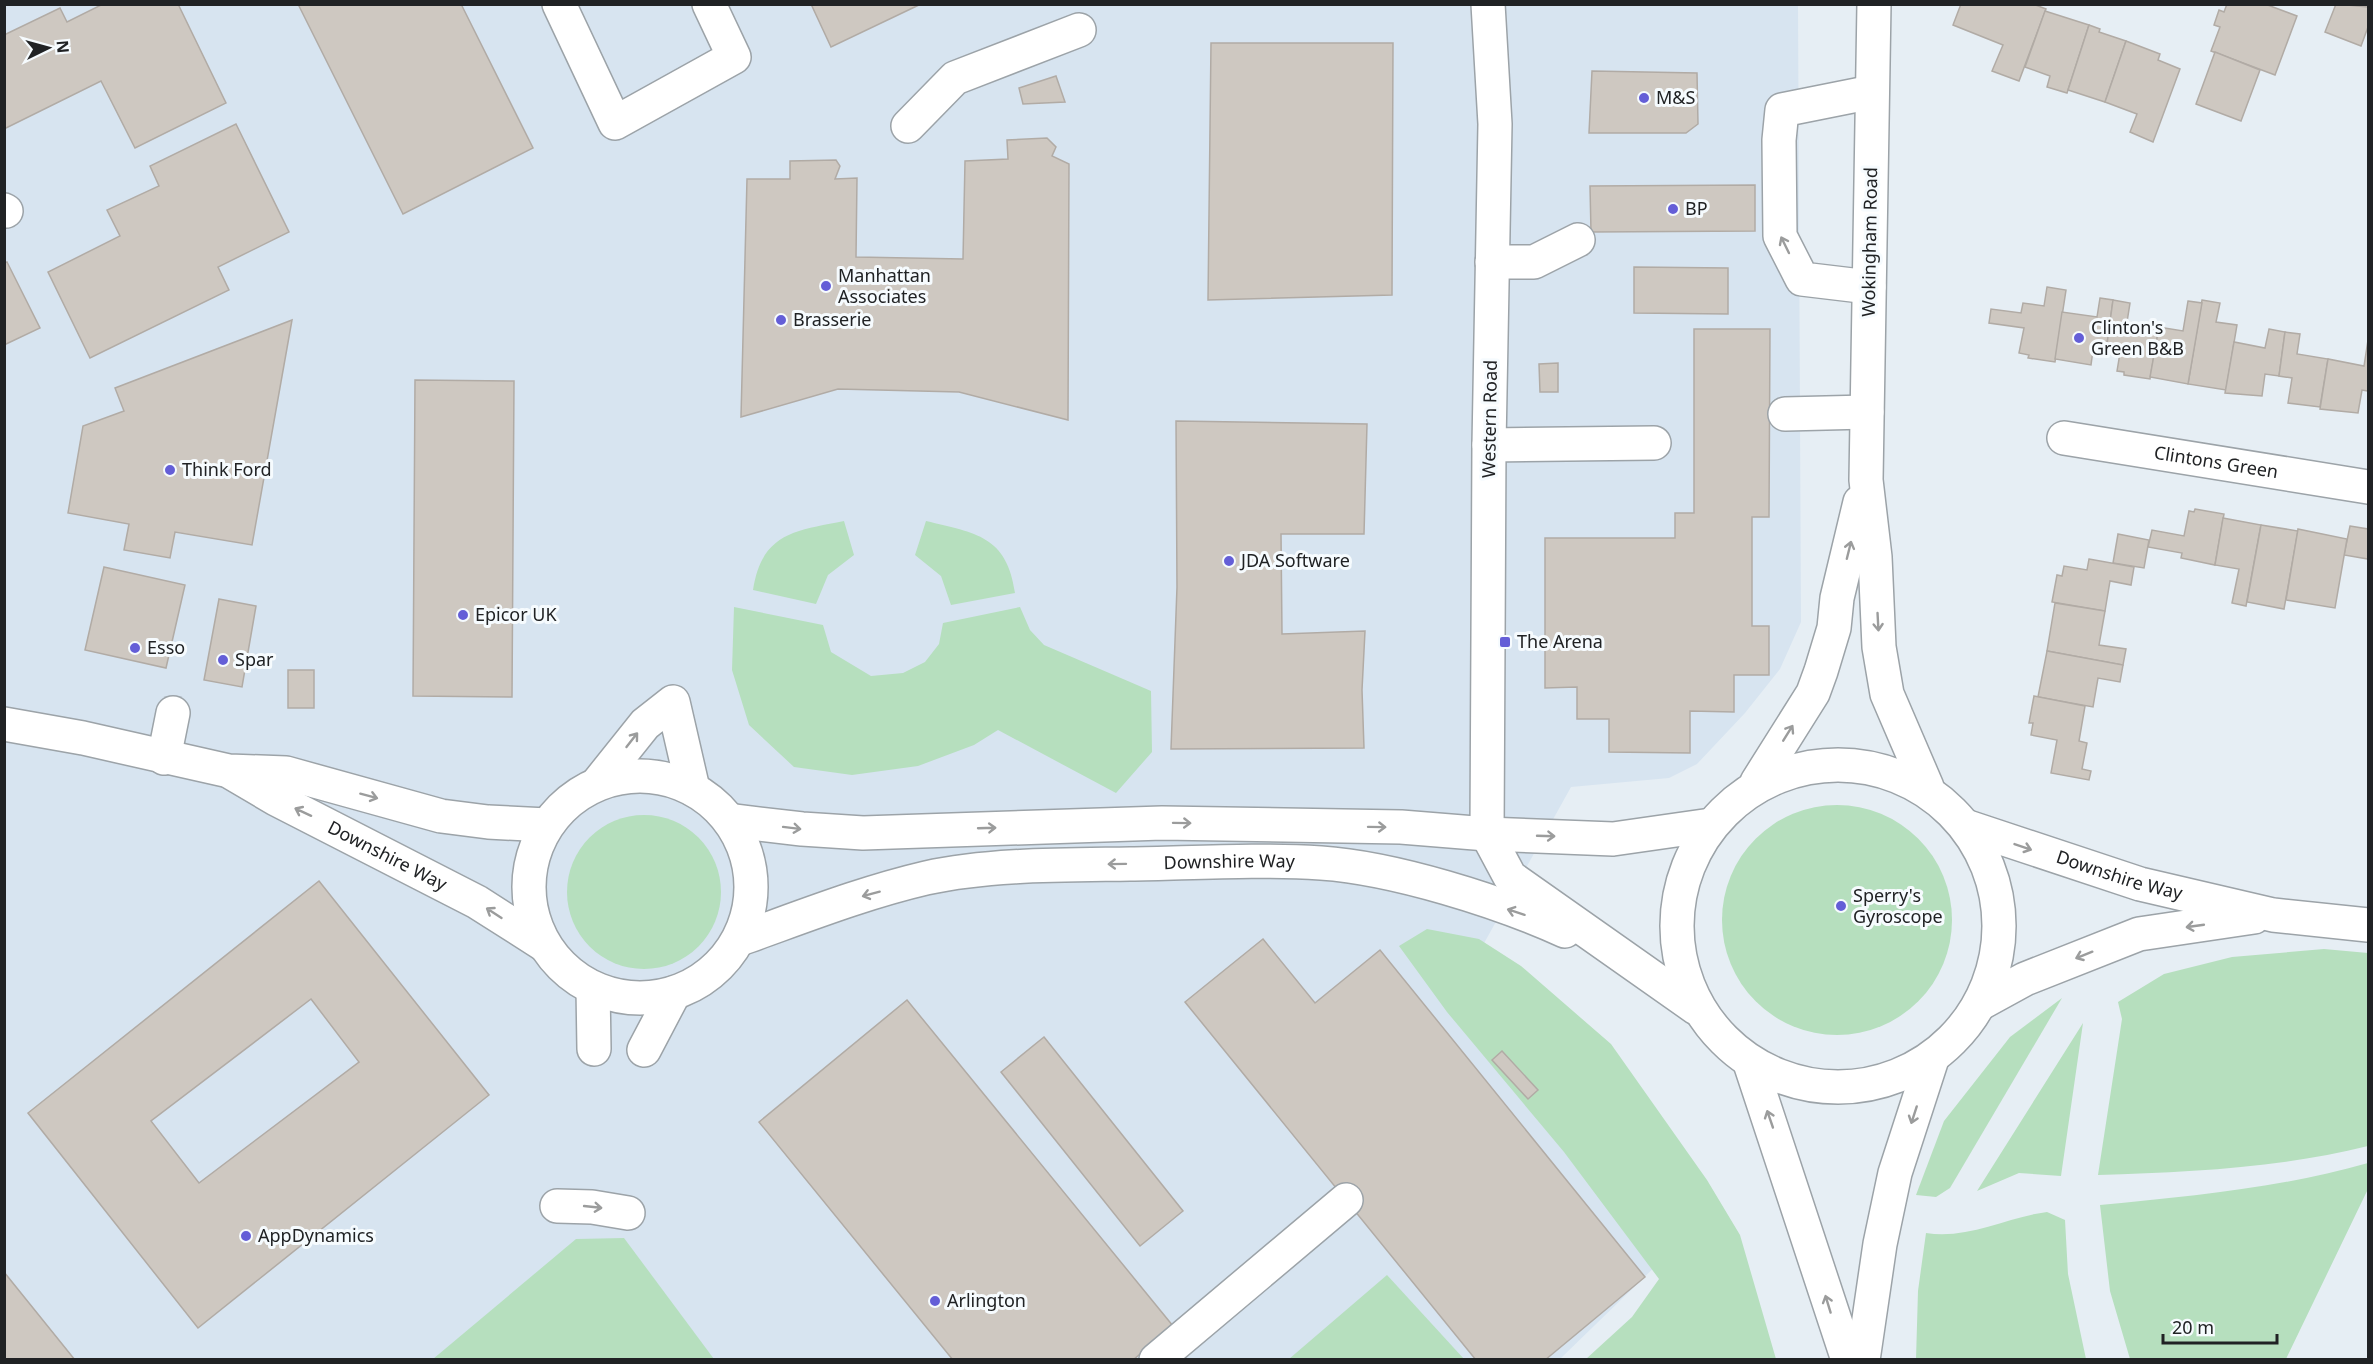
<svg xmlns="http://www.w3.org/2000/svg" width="2373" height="1364" viewBox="0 0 2373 1364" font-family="'Noto Sans',sans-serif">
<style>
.built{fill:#d7e4f0}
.green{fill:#b6dfbe}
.building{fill:#cec8c1;stroke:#b1aba5;stroke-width:1.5;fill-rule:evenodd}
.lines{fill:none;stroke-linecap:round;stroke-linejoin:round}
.minor-casing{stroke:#9ca3a8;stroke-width:36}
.major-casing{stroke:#9ca3a8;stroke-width:36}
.minor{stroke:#fff;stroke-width:33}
.major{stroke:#fff;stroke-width:33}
.oneway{stroke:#9b9c9c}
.poi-dot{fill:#645ed7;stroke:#f6fbfe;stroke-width:2}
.labels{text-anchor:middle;stroke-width:6;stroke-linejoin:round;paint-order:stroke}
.poi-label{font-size:18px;fill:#202224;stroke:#f6fbfe;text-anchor:start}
.street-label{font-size:18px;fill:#202224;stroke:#f6fbfe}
</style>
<rect width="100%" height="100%" fill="#e6eef4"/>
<polygon class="built" points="4,5 1798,5 1801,622 1780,669 1745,713 1697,764 1669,778 1571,787 1468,972 1699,1224 1560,1359 5,1359"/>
<g class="green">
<path d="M 844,521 L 854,555 L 828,575 L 816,604 L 753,590 C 762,533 794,531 844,521 Z"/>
<path d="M 926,521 C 976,533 1007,536 1015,593 L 951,605 L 941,576 L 915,555 Z"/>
<polygon points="734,607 823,625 831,652 871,676 903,673 925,662 939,644 943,623 1020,607 1030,630 1044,645 1151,691 1152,752 1116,793 998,730 974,745 918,766 852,775 794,767 749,725 732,670"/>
<circle cx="1837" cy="920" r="115"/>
<circle cx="644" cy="892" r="77"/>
<polygon points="1427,929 1479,939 1521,966 1611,1044 1707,1180 1740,1235 1776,1359 1586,1359 1632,1317 1659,1279 1564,1152 1447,1012 1399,946"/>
<path d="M 2324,949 L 2368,953 L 2368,1146 C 2280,1168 2189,1172 2098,1175 L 2122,1019 L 2118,1002 L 2164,974 L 2232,957 Z"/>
<polygon points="2062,998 1950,1188 1936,1197 1916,1195 1944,1121 2010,1037"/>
<polygon points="2083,1023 2061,1176 2019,1173 1977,1191"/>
<path d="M 2368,1163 L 2368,1189 L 2286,1359 L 2130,1359 L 2110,1291 L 2100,1205 C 2192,1196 2280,1188 2368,1163 Z"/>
<path d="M 2047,1212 L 2065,1220 L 2068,1274 L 2086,1359 L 1916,1359 L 1918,1291 L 1926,1233 C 1967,1240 2007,1217 2047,1212 Z"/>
<polygon points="624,1238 714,1359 433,1359 576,1239"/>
<polygon points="1387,1275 1464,1359 1289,1359"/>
</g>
<g class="building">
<polygon points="103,4 178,4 226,103 135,148 101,81 4,129 4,35 60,8 67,22"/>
<polygon points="298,4 461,4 533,148 403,214"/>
<polygon points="811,4 921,4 831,47"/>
<polygon points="1961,4 2033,4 2046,9 2019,81 1992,71 2003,45 1953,25"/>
<polygon points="2227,4 2265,4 2297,16 2275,75 2211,51 2220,27 2214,25 2219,10 2224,12"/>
<polygon points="2336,4 2368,7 2368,27 2361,46 2325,32"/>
<polygon points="2045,11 2089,25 2067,93 2047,87 2050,76 2025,67"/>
<polygon points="2089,25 2100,29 2099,32 2126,41 2105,102 2068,90"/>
<polygon points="2126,41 2160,54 2158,60 2180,69 2153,142 2130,132 2137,114 2105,102"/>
<polygon points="1211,43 1393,43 1392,295 1208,300"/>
<polygon points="2215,52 2260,70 2241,121 2196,104"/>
<polygon points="1592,71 1697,73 1698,124 1686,133 1589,133"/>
<polygon points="1056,76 1065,102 1023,104 1019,88"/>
<polygon points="236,124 289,232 218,267 229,290 90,358 48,272 120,236 107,210 159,186 150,166"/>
<polygon points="1047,138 1056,147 1052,156 1069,164 1068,420 959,392 838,389 741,417 747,179 790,179 790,161 836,160 840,166 835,179 857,178 856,257 963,259 965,161 1008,159 1007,140"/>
<polygon points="1755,185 1755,231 1591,232 1590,186"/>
<polygon points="7,262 40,328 4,345 4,263"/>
<polygon points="1634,267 1728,268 1728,314 1634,313"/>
<polygon points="2047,287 2066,290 2055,362 2028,358 2029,355 2019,353 2024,328 1989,323 1991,309 2021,313 2023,303 2044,306"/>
<polygon points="2100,298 2113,300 2107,344 2094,343 2091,365 2055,359 2062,312 2097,317"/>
<polygon points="2113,300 2130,303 2127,322 2159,327 2150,379 2124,375 2124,372 2117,371 2121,347 2107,344"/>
<polygon points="2202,300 2220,303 2216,322 2237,325 2226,390 2188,384"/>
<polygon points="2188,301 2202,303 2188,384 2150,377 2159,327 2183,331"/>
<polygon points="292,320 252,545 175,532 170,558 124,550 129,524 68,513 83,426 124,411 115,388"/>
<polygon points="1694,329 1770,329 1769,517 1752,517 1752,626 1769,626 1769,675 1734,675 1734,712 1690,711 1690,753 1609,752 1609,719 1577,719 1577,687 1545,688 1545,538 1675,538 1675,513 1694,513"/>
<polygon points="2269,329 2285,332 2279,376 2265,374 2262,396 2225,393 2234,342 2265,348"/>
<polygon points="2285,332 2300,334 2297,354 2328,359 2320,407 2288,403 2292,378 2279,376"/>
<polygon points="2368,340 2368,391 2362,390 2358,413 2320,409 2328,359 2364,366"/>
<polygon points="1558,363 1558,392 1540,392 1539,364"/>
<polygon points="415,380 514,381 512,697 413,696"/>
<polygon points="1176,421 1367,424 1364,534 1281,534 1282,634 1365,631 1362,690 1364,748 1171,749 1177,587"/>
<polygon points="2195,509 2224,514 2215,565 2181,558 2182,553 2148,547 2152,530 2184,536 2189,511 2194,512"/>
<polygon points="2223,518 2261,525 2246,606 2232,603 2239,569 2215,565"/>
<polygon points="2261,525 2298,531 2284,609 2247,602"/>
<polygon points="2350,526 2368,529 2368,559 2344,555"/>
<polygon points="2298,529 2347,539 2335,608 2286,600"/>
<polygon points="2118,534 2149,540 2144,568 2113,563"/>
<polygon points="2089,559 2134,567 2131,585 2110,581 2105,611 2052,602 2057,575 2062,576 2064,566 2087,570"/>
<polygon points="104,567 185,585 166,668 85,650"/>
<polygon points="219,599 256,606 242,687 204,680"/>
<polygon points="2055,603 2105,611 2099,645 2126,649 2123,665 2047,651"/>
<polygon points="2047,651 2123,665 2120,682 2098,678 2093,707 2038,697"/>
<rect x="288" y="670" width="26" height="38"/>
<polygon points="2034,696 2085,706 2079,741 2087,743 2082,769 2091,771 2089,780 2051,773 2057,740 2031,735 2033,723 2029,723"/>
<path d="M 319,881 L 489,1095 L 198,1328 L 28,1113 ZM 311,999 L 359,1062 L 199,1183 L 151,1121 Z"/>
<polygon points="1263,939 1315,1003 1380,950 1645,1277 1545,1360 1476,1360 1185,1002"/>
<polygon points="907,1000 1173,1326 1133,1360 953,1360 759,1122"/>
<polygon points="1044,1037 1183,1211 1140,1246 1001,1072"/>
<polygon points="1502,1051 1538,1090 1528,1099 1492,1060"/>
<polygon points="4,1272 75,1360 4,1360"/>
</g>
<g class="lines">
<defs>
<g id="minor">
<polyline points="559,4 615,123 734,57 709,4"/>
<polyline points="1488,4 1495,124 1489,445 1487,834 1510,877 1696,1008"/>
<polyline points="908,126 955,78 1079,30"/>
<polyline points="4,210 6,211"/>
<polyline points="1492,262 1534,262 1578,240"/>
<polyline points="1869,287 1802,279 1780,236 1779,140 1782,110 1872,92"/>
<polyline points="1785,414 1867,412"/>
<path id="s1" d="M 2064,438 L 2368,487"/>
<polyline points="1489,445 1654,443"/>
<polyline points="4,724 83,738 229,771 286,773 441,816 488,822 547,825"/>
<polyline points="164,758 173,713"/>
<path id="s2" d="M 232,773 L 276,799 L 477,902 L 543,944"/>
<circle cx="640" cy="887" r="111"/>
<polyline points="597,784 645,724 673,702 693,789"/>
<polyline points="734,821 802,829 863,833 1162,823 1401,827 1487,834 1613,839 1711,825"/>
<path id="s3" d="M 1968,827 L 2140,884 L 2273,915 L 2368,925"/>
<path id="s4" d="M 740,939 C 802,917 862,893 926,878 C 990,864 1064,865 1130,864 C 1193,863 1258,859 1321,863 C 1394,868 1499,901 1565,931"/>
<polyline points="593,988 594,1049"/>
<polyline points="1983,1002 2025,979 2139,934 2254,917"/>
<polyline points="644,1050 674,993"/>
<polyline points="557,1206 592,1207 628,1213"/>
<polyline points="1156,1360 1346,1200"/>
</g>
<g id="major">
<polyline points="1874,4 1866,480 1875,557 1879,647 1887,694 1927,787"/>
<circle cx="1838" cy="926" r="161"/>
<polyline points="1757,782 1813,693 1821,671 1834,628 1837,598 1860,502"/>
<polyline points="1750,1063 1848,1360"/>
<polyline points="1863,1360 1880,1244 1895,1173 1932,1059"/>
</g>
</defs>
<use href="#minor" class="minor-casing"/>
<use href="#major" class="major-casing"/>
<use href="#minor" class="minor"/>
<use href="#major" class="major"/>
</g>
<defs><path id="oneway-shaft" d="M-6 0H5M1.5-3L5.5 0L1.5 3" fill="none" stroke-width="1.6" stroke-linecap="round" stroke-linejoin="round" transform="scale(1.5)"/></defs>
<g class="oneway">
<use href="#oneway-shaft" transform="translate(1785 245) rotate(-116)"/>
<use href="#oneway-shaft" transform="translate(1849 550) rotate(-76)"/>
<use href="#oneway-shaft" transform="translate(1878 622) rotate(87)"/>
<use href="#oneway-shaft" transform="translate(1788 733) rotate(-58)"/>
<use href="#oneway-shaft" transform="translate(632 740) rotate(-52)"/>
<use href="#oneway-shaft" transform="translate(369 796) rotate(15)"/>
<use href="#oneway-shaft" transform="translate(303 812) rotate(-155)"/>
<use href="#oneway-shaft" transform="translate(1182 823) rotate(1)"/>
<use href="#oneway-shaft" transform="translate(1377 827) rotate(1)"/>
<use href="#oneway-shaft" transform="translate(792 828) rotate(7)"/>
<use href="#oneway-shaft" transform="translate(987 828) rotate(-2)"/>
<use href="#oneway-shaft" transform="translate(1546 836) rotate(2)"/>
<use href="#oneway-shaft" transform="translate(2023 847) rotate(19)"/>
<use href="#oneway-shaft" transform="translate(1117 864) rotate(179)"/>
<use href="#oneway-shaft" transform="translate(871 894) rotate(165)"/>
<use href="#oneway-shaft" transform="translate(1516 912) rotate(-162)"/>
<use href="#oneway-shaft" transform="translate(494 913) rotate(-147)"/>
<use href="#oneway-shaft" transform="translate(2195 926) rotate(172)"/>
<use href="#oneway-shaft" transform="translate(2084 955) rotate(158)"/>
<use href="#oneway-shaft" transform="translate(1914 1115) rotate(108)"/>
<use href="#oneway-shaft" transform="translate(1770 1119) rotate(-109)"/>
<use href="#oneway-shaft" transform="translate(593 1207) rotate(6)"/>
<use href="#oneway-shaft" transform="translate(1828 1304) rotate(-107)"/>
</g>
<g class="poi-dot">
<circle cx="1644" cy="98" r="6"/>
<circle cx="1673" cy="209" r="6"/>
<circle cx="826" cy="286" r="6"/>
<circle cx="781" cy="320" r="6"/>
<circle cx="2079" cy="338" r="6"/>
<circle cx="170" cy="470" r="6"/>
<circle cx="1229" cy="561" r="6"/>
<circle cx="463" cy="615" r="6"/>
<rect x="1499" y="636" width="12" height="12" rx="3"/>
<circle cx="135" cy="648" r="6"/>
<circle cx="223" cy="660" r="6"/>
<circle cx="1841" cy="906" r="6"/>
<circle cx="246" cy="1236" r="6"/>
<circle cx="935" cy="1301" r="6"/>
</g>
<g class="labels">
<g class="poi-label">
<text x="1656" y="104">M&amp;S</text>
<text x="1685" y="215">BP</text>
<text x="838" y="282">Manhattan<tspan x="838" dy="21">Associates</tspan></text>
<text x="793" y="326">Brasserie</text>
<text x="2091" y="334">Clinton's<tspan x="2091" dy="21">Green B&amp;B</tspan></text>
<text x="182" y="476">Think Ford</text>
<text x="1241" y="567">JDA Software</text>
<text x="475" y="621">Epicor UK</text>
<text x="1517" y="648">The Arena</text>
<text x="147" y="654">Esso</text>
<text x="235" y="666">Spar</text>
<text x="1853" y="902">Sperry's<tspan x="1853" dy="21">Gyroscope</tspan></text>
<text x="258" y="1242">AppDynamics</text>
<text x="947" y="1307">Arlington</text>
</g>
<g class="street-label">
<text transform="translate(1870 242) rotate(-89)" y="6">Wokingham Road</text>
<text transform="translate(1490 419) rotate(-89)" y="6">Western Road</text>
<text dy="6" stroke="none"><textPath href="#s1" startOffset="154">Clintons Green</textPath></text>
<text dy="6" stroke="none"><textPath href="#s2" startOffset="176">Downshire Way</textPath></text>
<text dy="6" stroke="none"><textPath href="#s4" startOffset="500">Downshire Way</textPath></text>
<text dy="6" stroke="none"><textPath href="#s3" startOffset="159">Downshire Way</textPath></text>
</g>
</g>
<rect width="2373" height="1364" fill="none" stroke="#202224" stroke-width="12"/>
<g transform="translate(48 48) rotate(85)" stroke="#f6fbfe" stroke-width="4.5" paint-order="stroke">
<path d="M0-4.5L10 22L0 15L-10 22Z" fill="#202224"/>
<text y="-9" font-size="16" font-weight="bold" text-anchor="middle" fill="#202224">N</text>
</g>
<path d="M2163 1334v9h114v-9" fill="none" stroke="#202224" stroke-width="3"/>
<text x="2172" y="1334" font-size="18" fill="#202224" stroke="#f6fbfe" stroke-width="4.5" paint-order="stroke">20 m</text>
</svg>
